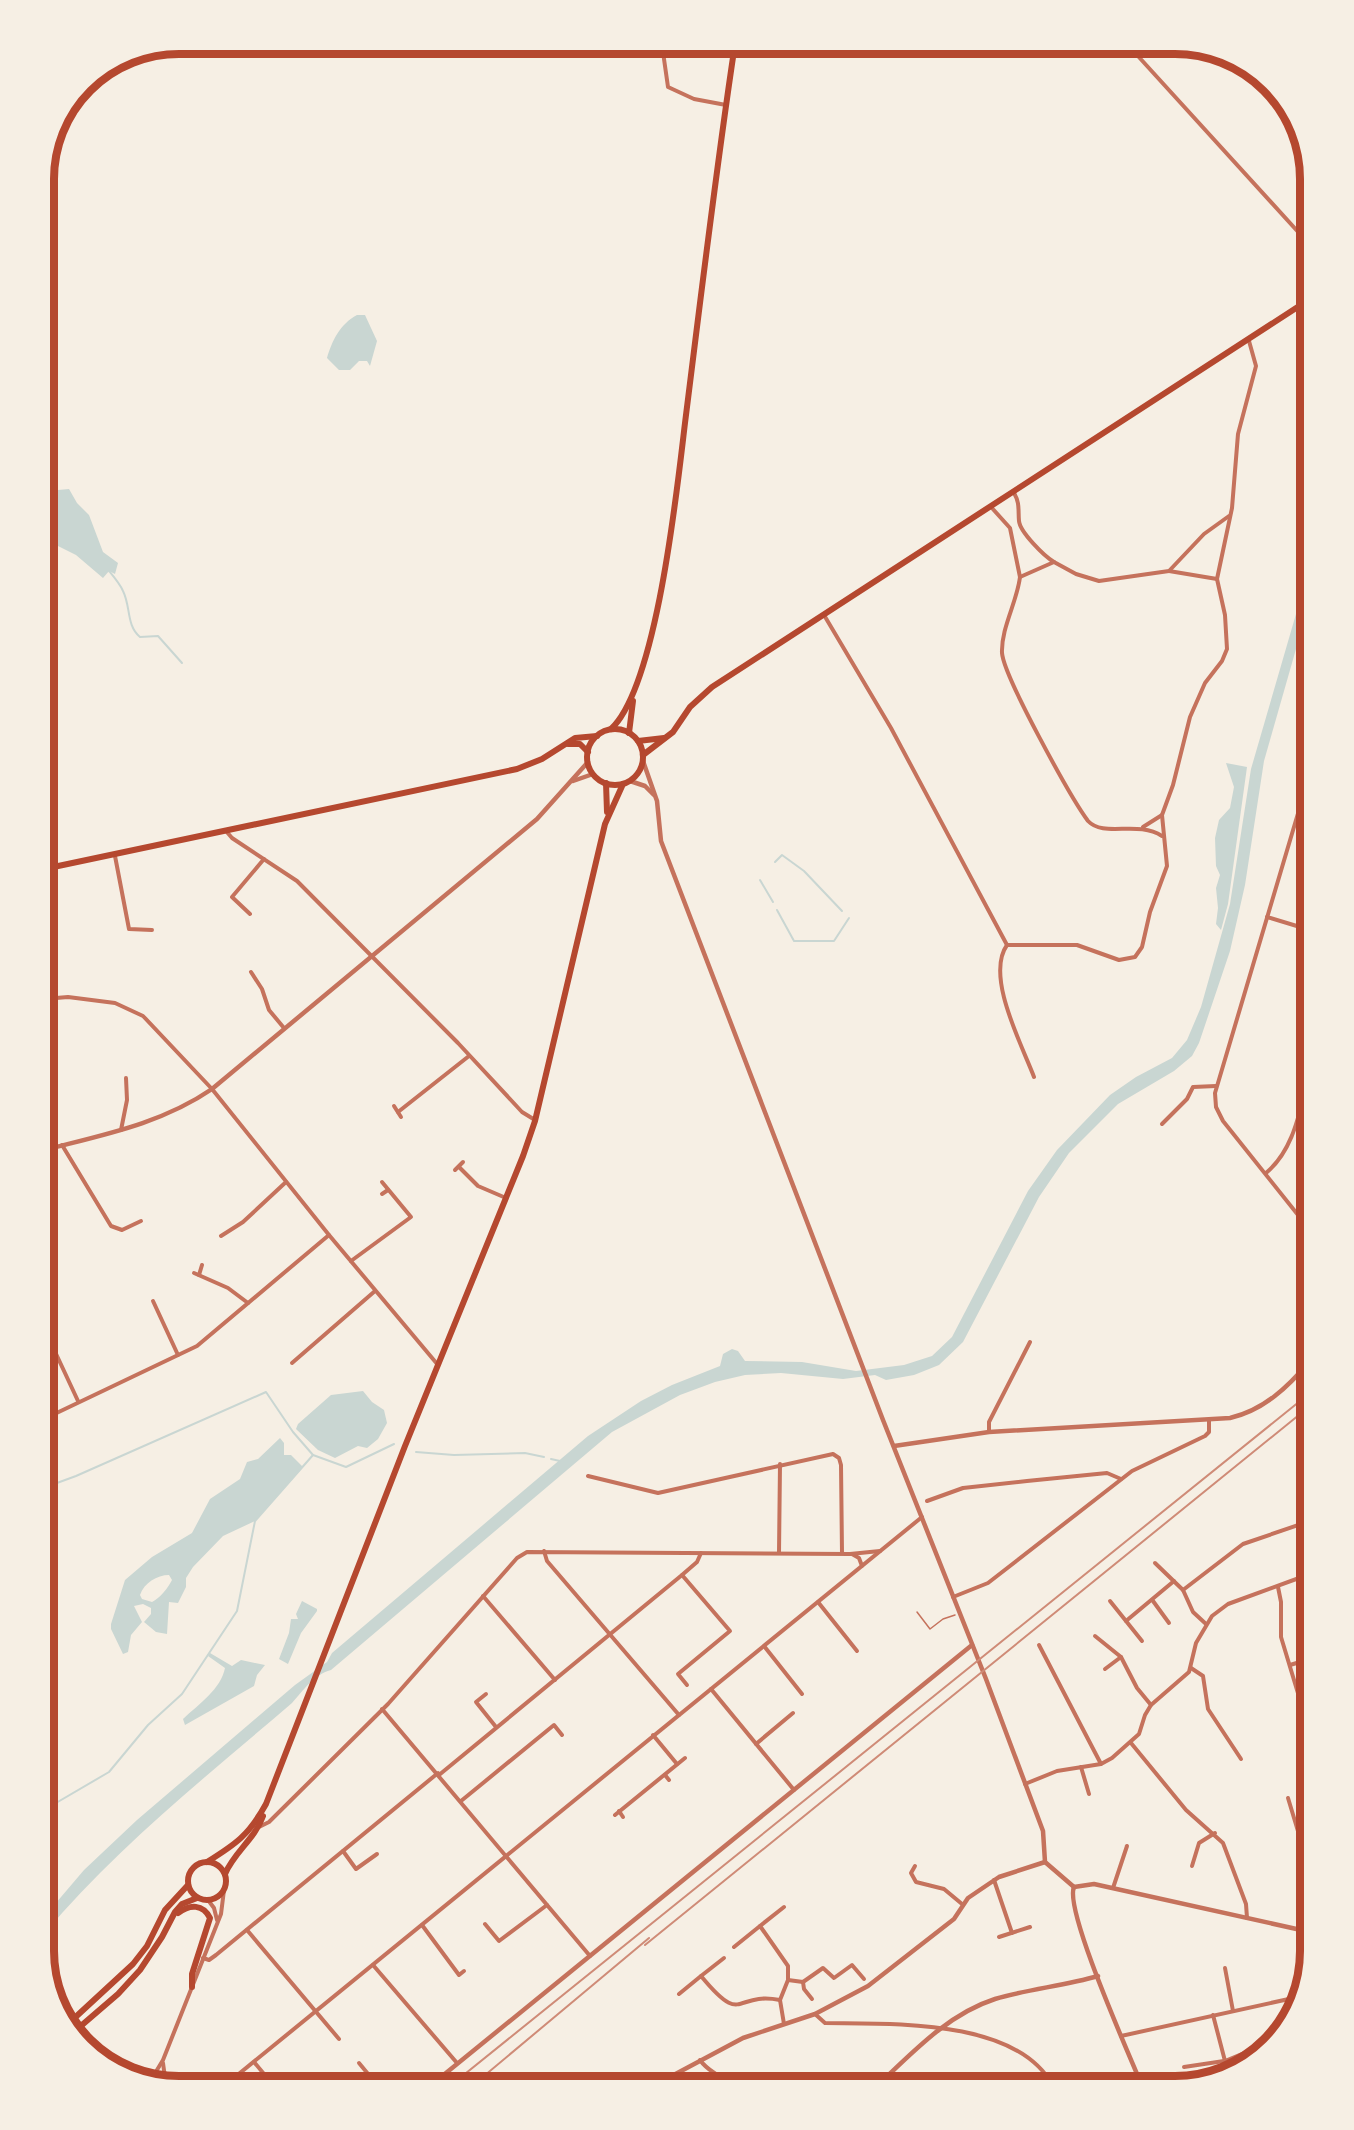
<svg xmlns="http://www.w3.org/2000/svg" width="1354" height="2130" viewBox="0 0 1354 2130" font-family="'Varela Round',sans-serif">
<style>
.water{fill:#c9d6d2;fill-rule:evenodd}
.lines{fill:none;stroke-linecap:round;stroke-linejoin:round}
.stream{stroke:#c9d6d2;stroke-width:2}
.service{stroke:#c5725c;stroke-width:1.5}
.minor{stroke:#c5725c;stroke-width:4}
.tertiary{stroke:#c5725c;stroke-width:4.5}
.primary{stroke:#b5482f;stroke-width:6}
.rail{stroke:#cf8b77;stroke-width:2}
.rim{fill:none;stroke:#b5482f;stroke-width:8}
</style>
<rect width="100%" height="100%" fill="#f6efe4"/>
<g class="water">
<path d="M 357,315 L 365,315 L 377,341 L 370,366 L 367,361 L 359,361 L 350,370 L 339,370 L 327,358 C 332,341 340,324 357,315 Z"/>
<path d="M 1310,413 L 1310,600 L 1264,761 L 1245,885 L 1230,951 L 1199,1043 L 1192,1056 L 1174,1071 L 1118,1104 L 1069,1153 L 1039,1197 L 963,1342 L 939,1365 L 914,1375 L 886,1380 L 875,1375 L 843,1379 L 781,1373 L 745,1375 L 715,1382 L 680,1395 L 612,1432 L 331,1670 C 313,1675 304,1690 292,1703 C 207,1776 117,1847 44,1934 L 44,1917 L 84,1870 L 137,1820 L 295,1685 L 327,1662 L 332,1653 L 588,1436 L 641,1401 L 672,1385 L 720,1366 L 723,1354 L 732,1349 L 738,1351 L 745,1361 L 802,1362 L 856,1371 L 904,1365 L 932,1356 L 952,1337 L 1028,1191 L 1057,1150 L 1110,1095 L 1136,1077 L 1172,1058 L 1187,1040 L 1201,1007 L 1230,904 L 1251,769 L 1296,614 L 1305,554 L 1306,525 L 1303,478 L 1304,446 Z"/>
<polygon points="69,489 77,503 89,515 103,552 118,563 115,574 109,571 103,578 76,555 44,539 44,497 58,490"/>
<polygon points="1226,763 1247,767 1228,904 1221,930 1216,924 1218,908 1216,888 1220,875 1216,866 1215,838 1219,820 1230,808 1234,787"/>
<polygon points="363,1391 372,1402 384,1410 387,1423 378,1439 367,1448 358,1446 335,1458 318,1450 296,1429 298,1424 331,1395"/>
<path d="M 280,1438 L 284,1443 L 284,1455 L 291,1455 L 303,1467 L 255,1521 L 223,1536 L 193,1567 L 186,1578 L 186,1587 L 178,1603 L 169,1602 L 167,1634 L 156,1632 L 144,1622 L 151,1614 L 151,1608 L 143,1604 L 134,1606 L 142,1622 L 131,1635 L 128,1652 L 123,1654 L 111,1629 L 111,1624 L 125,1580 L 152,1557 L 192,1533 L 210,1499 L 240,1479 L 247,1462 L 258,1459 ZM 169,1575 L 172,1580 C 168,1588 160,1598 152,1602 L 142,1599 L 140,1595 C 144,1583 157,1575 169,1575 Z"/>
<polygon points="302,1601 317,1609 317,1611 301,1633 288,1664 279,1659 289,1633 291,1619 298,1619 296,1614"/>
<path d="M 210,1653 L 232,1666 L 241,1660 L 265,1665 L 257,1675 L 254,1686 L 185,1725 L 183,1719 C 199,1704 221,1689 225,1668 L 208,1656 Z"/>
</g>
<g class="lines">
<g class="stream">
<path d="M 109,571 C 114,577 120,584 123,591 C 131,607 126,625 140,637 L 158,636 L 182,663"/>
<polyline points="775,862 782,855 804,871 842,911"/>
<polyline points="760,880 773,902"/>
<polyline points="777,910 794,941 834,941 849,918"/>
<polyline points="416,1452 454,1455 525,1453 544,1457"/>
<polyline points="551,1459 560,1461"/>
<polyline points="44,1513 47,1511 46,1487 76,1476 266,1392 293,1432 313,1455 346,1467 394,1444"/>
<polyline points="44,1810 109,1772 148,1725 182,1694 237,1611 255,1521 313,1455"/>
</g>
<g class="service">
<polyline points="917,1612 930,1629 943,1619 955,1615"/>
<polyline points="51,1983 54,1980"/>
<polyline points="53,1993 56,1996"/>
</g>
<g class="minor">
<polyline points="659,44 663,52 668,87 694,99 726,105"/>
<polyline points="1127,44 1310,245"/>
<polyline points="663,52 674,44"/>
<path d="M 1014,493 C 1020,503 1018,510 1019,521 C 1020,532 1044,556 1054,562"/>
<polyline points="991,507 1010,528 1020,577"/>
<polyline points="1169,571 1217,579"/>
<polyline points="824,615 891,728 1007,945 1077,945 1119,960 1135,957 1142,947 1150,912 1167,866 1162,815 1173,785 1190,717 1205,683 1222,661 1227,649 1225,615 1217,579 1232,508 1238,434 1256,366 1249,341"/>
<polyline points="1143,827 1162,815"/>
<polyline points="226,831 232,838 297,881 458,1043 522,1112 535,1120"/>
<path d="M 1162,836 C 1137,820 1104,838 1088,821 C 1071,798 1004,677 1002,653 C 1001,628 1017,602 1020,577 L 1054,562 L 1076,574 L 1099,581 L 1169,571 L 1204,534 L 1229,516"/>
<polyline points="115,856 129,929 152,930"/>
<polyline points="250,914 232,897 264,859"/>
<polyline points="1267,917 1310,930"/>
<path d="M 1007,945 C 985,976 1022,1045 1034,1077"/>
<polyline points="251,972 262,989 269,1010 284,1028"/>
<polyline points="44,999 68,997 115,1003 143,1016 212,1089 329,1235 438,1365"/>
<polyline points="394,1106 401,1117"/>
<polyline points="398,1112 469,1056"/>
<polyline points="1162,1124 1187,1099 1193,1087 1216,1086"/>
<polyline points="121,1130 127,1100 126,1078"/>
<polyline points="62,1145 111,1226 122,1230 141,1221"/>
<polyline points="459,1167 478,1186 506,1198"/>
<polyline points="455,1170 463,1162"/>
<path d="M 1266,1173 C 1295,1149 1300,1108 1310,1073"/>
<polyline points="382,1194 388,1190"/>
<polyline points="1310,1230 1223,1121 1216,1107 1215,1093 1310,773"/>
<polyline points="221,1236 243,1222 286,1182"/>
<polyline points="351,1261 411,1217 382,1182"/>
<polyline points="194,1273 228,1288 248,1303"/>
<polyline points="199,1275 202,1265"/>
<polyline points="153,1301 178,1355"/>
<polyline points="44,1328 78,1401"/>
<polyline points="292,1363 375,1291"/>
<polyline points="44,1419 197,1346 329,1235"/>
<polyline points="989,1432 989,1422 1030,1342"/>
<polyline points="588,1476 658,1493 833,1454 839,1458 841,1465 842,1553"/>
<polyline points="927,1501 963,1488 1027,1481 1107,1473 1121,1479"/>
<polyline points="544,1551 547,1561 679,1715"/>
<polyline points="779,1553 780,1464"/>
<polyline points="852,1554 859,1558 862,1566"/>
<polyline points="1155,1563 1183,1590 1193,1612 1206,1624"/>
<polyline points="682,1575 730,1631 678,1674 687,1685"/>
<polyline points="1278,1587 1281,1602 1281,1637 1310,1733"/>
<polyline points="1183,1590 1243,1544 1310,1521"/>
<polyline points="483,1596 555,1680"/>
<polyline points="953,1597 988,1583 1132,1471 1205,1436 1209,1432 1209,1420"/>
<polyline points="1110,1601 1142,1641"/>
<polyline points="1153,1601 1169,1623"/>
<polyline points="818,1602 857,1651"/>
<polyline points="1126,1621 1174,1581"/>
<polyline points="1095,1636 1121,1657 1137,1688 1151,1705"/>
<polyline points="1039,1645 1101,1764"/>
<polyline points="764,1646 802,1694"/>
<polyline points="1290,1665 1310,1659"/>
<polyline points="1191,1668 1203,1676 1208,1709 1241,1759"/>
<polyline points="1105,1669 1121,1657"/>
<polyline points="711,1689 794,1790"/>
<polyline points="486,1694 476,1702 496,1727"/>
<polyline points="382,1709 590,1956"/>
<polyline points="653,1735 677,1764"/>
<polyline points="1131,1743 1186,1810 1223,1843 1246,1904 1247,1918"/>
<polyline points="756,1744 793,1713"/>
<polyline points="1081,1767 1089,1794"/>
<polyline points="439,1775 682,1575 697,1562 701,1553"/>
<polyline points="665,1775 669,1780"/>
<polyline points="1025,1784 1057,1771 1101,1764 1112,1758 1139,1734 1145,1715 1151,1705 1189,1672 1196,1643 1212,1616 1228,1604 1310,1574"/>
<polyline points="1288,1798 1310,1871"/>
<polyline points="461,1801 554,1725 562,1735"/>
<polyline points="619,1811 623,1817"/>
<polyline points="615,1815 685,1758"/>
<polyline points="44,1827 44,1826"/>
<polyline points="259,1827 269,1822 388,1704 517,1558 527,1552 850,1554 880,1551"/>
<polyline points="343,1851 356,1869 377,1854"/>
<polyline points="915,1866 911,1873 916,1882 944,1889 962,1904"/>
<polyline points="1192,1866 1199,1843 1215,1833"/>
<polyline points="994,1880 1012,1933"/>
<polyline points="1113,1888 1127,1846"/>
<polyline points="208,1900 214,1908 217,1920"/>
<polyline points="485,1924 499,1941 547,1905"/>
<polyline points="422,1925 459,1975 464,1971"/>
<polyline points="760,1926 784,1907"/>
<polyline points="247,1930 339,2039"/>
<polyline points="999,1937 1030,1927"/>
<polyline points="734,1947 760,1926 788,1966 788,1980 780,2000 784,2024"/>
<polyline points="203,1958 209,1960 216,1955 438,1773"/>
<polyline points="373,1965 457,2063"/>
<polyline points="1225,1968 1233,2011"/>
<polyline points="701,1976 724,1958"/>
<polyline points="788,1980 803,1982 823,1968 834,1978 852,1965 864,1979"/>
<polyline points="803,1982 804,1989 812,1999"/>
<path d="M 679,1994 L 701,1976 C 744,2028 733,1991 780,2000"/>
<path d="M 815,2014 L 825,2023 C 891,2024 1017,2018 1053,2086"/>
<polyline points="1213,2015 1225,2061 1266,2044"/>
<polyline points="1121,2036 1298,1997"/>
<path d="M 700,2060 C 709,2073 720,2073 728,2086"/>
<polyline points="254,2062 274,2086"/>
<polyline points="163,2063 166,2085"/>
<polyline points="359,2063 378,2086"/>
<polyline points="1184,2067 1224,2061"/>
<polyline points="154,2075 163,2060 221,1914 224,1890"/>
<polyline points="149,2079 156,2074 163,2076"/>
<polyline points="224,2086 922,1517"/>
</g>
<g class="tertiary">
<polyline points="643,761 657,801 661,841 883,1420 986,1679 1043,1831 1045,1862 1074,1887"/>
<polyline points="573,781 593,774"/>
<polyline points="630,781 645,786 654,795"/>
<path d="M 44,1150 C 102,1135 161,1124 212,1089 L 537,819 L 588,762"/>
<path d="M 894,1446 L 989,1432 L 1230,1418 C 1264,1410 1288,1387 1310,1361"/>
<polyline points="1074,1887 1094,1884 1310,1932"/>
<path d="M 1074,1887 C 1064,1910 1130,2056 1142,2086"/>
<polyline points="430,2086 972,1645"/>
<polyline points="653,2086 743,2038 815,2014 868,1986 954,1919 968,1898 999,1877 1045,1862"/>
<path d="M 877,2086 C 912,2053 948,2014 995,1999 C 1028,1989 1064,1986 1098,1976"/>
</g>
<g class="primary">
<path d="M 611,729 C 657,686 677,489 685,423 C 701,296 716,169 735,44"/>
<circle cx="615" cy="757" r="28"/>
<polyline points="629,733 633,701"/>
<polyline points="638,741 664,738"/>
<polyline points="568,744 580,744 588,752"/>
<polyline points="643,755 673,732 690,707 712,687 1310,299"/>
<polyline points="606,783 607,812"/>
<polyline points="44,869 517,769 542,759 575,738 597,736"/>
<path d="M 207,1862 C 236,1844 249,1835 266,1804 L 405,1446 L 523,1156 L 535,1121 L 605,824 L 623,784"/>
<circle cx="207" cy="1881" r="19"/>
<path d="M 225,1874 C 234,1852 255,1839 263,1816"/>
<path d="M 178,1913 C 190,1904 203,1904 210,1918 L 192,1974 L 192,1987"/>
<polyline points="68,2024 133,1964 147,1946 165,1910 188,1885"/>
<polyline points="75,2031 118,1994 140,1970 162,1937 175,1912 182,1904 197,1898"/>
</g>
<g class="rail">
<polyline points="645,1945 1310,1406"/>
<polyline points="450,2086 1310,1393"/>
<polyline points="472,2086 649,1938"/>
</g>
</g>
<path d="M0 0H1354V2130H0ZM179 54H1175A125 125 0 0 1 1300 179V1951A125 125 0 0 1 1175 2076H179A125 125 0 0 1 54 1951V179A125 125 0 0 1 179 54Z" fill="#f6efe4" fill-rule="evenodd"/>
<path class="rim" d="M179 54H1175A125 125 0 0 1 1300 179V1951A125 125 0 0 1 1175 2076H179A125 125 0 0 1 54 1951V179A125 125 0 0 1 179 54Z"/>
</svg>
